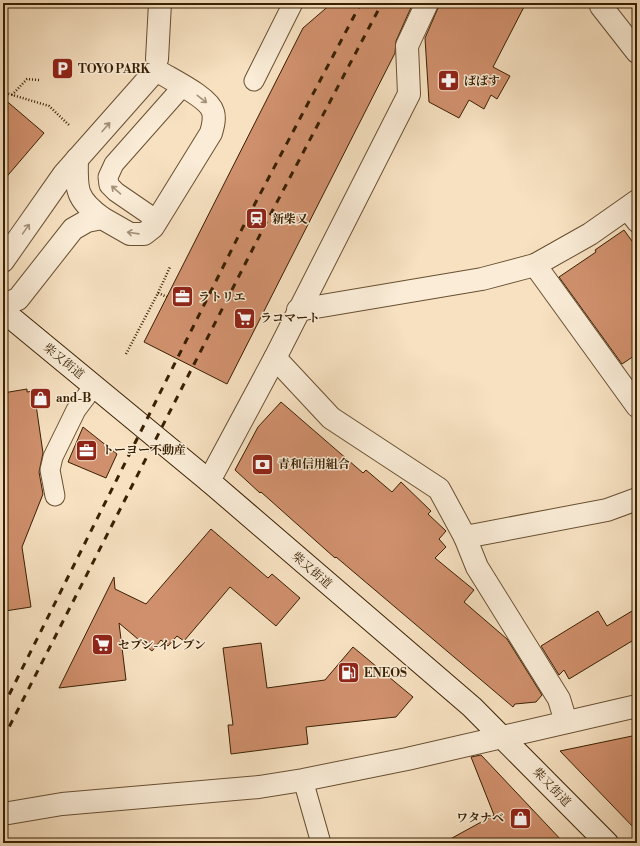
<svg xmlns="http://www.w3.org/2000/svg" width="640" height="846" viewBox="0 0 640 846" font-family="'Libre Bodoni','Noto Serif JP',serif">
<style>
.building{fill:#d0906d;stroke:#392002}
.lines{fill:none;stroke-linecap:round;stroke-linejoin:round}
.service-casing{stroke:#685032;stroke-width:21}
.minor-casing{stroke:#685032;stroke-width:24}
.tertiary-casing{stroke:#685032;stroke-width:24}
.secondary-casing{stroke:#392002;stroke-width:24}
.path{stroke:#392002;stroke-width:2.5;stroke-dasharray:1 2;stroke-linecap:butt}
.service{stroke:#faecd7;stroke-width:19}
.minor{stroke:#faecd7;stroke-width:22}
.tertiary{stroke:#faecd7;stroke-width:22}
.secondary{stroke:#faecd7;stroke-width:22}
.rail{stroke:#392002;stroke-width:3;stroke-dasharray:7 7;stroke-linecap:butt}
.oneway{stroke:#a39077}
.labels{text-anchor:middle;stroke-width:3;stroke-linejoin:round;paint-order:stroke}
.poi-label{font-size:12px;font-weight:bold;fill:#392002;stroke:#faecd7;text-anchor:start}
.street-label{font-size:12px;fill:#392002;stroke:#faecd7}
</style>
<rect width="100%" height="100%" fill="#f7e1c1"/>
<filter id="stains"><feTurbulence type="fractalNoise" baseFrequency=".005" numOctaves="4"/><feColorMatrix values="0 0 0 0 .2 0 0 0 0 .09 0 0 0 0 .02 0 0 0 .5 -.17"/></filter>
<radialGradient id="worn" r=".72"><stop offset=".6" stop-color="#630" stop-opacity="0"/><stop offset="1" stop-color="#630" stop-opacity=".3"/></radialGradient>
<g class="building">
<polygon points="332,3 413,3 396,41 395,53 227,384 144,342 303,28"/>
<polygon points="439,3 526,3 493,67 510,76 497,99 491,95 484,109 469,100 459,118 429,102 425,38 438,8"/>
<polygon points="3,98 44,133 3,181"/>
<polygon points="624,230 637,248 637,354 622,364 559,277 596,252 595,250"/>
<polygon points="27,389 27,392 34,391 43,453 39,472 43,494 22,547 31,607 5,611 3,597 3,393"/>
<polygon points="281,402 363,473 366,470 392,492 401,482 431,511 428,514 446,531 439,539 446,547 435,558 474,590 464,602 507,639 542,695 536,702 515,704 513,707 336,557 335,558 261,492 260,493 235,470 258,427"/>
<polygon points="83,427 117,454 106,478 68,462"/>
<polygon points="211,529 268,578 272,574 300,598 276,626 230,587 184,641 177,636 168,646 161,640 152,651 119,623 126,680 59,688 114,577 115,589 146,604"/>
<polygon points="637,608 637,638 569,679 564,670 559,675 541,646 598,611 607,626"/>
<polygon points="261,643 267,688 325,680 353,647 413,697 396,717 306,727 308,744 231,754 228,725 233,725 223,648"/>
<polygon points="637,735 637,831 560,751"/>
<polygon points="481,755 564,843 443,843 494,815 471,757"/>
</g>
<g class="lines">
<defs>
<g id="service">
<polyline points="254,81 293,3"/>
<polyline points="626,209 637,223"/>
<polyline points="160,216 151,216 116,192 109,185 108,177 114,164 183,86"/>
<polyline points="55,496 50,470 53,457 76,410 94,386"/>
<polyline points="303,780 321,843"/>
</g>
<g id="minor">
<polyline points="601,6 637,52"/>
<polyline points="157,59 160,3"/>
<polyline points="535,265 637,406"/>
<polyline points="298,310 482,279 535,265 590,234 637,201"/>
<polyline points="275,358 331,418 439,489 465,537 477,567 559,699 566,722"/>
<polyline points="209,481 275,358 409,94 407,46 427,3"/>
<polyline points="465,537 607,510 637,499"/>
</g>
<g id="tertiary">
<path d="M 77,159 C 76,190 76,199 102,218"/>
<path d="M 3,261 L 64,174 L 156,70 C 170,79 209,97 213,112 C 215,119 213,126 211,133 L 153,227 L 144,234 L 130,234 L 102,218 L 87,221 L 73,229 L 18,299 L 3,305"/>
<polyline points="3,814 62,804 259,787 303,780 407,759 637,706"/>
</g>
<polyline id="secondary" points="3,311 209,481 472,707 607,843"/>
</defs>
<use href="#service" class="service-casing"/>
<use href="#minor" class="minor-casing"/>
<use href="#tertiary" class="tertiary-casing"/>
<use href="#secondary" class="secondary-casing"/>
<g class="path">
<polyline points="3,91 6,93 49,106 70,126"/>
<polyline points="12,95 27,79 39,80"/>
<polyline points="158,293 170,267"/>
<polyline points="126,354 158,293 167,297"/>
</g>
<use href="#service" class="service"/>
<use href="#minor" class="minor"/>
<use href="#tertiary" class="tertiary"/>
<use href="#secondary" class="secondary"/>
<g class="rail">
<polyline points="3,707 249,215 361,3"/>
<polyline points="3,739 267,221 382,3"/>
</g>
</g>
<defs><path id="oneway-shaft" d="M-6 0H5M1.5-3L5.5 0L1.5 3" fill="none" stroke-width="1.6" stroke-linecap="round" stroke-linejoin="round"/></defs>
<g class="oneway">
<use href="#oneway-shaft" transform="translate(202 99) rotate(38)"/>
<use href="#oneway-shaft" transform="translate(106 127) rotate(-49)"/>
<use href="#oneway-shaft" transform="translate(116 190) rotate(-139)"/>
<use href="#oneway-shaft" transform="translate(26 229) rotate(-55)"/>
<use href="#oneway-shaft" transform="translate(133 233) rotate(-172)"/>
</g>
<defs>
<symbol id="parking-square" viewBox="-11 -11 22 22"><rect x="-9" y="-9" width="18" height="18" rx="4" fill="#8f2418" stroke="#faecd7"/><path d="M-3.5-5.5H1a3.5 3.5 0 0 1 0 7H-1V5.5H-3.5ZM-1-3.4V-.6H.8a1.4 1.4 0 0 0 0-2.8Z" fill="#fff"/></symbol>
<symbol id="pharmacy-square" viewBox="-11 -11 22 22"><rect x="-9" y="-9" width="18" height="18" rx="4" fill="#8f2418" stroke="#faecd7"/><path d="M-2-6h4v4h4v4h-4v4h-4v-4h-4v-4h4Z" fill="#fff"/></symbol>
<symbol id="station-square" viewBox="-11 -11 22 22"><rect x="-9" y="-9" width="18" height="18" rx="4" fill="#8f2418" stroke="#faecd7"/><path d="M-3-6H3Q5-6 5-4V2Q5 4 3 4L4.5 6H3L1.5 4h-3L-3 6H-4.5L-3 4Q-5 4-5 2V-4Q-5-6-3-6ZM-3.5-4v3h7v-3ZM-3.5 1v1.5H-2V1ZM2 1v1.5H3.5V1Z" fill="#fff"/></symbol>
<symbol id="office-square" viewBox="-11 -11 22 22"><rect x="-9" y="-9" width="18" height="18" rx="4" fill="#8f2418" stroke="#faecd7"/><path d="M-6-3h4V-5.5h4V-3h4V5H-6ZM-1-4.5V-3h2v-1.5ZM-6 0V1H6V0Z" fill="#fff"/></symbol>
<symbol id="supermarket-square" viewBox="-11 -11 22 22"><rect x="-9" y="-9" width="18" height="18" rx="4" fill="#8f2418" stroke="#faecd7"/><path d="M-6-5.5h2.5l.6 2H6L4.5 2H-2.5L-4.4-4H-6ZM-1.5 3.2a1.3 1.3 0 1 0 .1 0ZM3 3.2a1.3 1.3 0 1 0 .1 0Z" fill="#fff"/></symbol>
<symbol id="shop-square" viewBox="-11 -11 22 22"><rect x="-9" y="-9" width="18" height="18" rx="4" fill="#8f2418" stroke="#faecd7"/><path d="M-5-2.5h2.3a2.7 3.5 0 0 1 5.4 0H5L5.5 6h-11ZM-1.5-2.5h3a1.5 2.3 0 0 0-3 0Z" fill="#fff"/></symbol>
<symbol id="bank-square" viewBox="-11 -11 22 22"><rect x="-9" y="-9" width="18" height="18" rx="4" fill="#8f2418" stroke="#faecd7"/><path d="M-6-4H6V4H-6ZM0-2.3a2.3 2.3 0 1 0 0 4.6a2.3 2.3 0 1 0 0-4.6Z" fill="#fff"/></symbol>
<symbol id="fuel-square" viewBox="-11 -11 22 22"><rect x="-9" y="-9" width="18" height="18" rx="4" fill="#8f2418" stroke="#faecd7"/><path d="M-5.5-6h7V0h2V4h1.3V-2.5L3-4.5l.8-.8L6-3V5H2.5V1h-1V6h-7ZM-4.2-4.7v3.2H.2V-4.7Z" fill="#fff"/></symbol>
</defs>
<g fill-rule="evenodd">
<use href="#parking-square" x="50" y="56" width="25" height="25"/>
<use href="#pharmacy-square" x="436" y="68" width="25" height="25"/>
<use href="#station-square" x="244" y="206" width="25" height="25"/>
<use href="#office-square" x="170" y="284" width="25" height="25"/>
<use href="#supermarket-square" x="232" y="306" width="25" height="25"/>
<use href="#shop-square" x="28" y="386" width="25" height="25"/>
<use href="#office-square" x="74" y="438" width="25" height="25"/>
<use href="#bank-square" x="250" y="452" width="25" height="25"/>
<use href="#supermarket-square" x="90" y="632" width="25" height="25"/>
<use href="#fuel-square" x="336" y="660" width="25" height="25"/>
<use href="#shop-square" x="508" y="806" width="25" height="25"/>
</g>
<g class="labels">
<g class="poi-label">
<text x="78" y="73">TOYO PARK</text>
<text x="464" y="85">ぱぱす</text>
<text x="272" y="223">新柴又</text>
<text x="198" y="301">ラトリエ</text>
<text x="260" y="322">ラコマート</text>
<text x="56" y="402">and-B</text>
<text x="102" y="454">トーヨー不動産</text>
<text x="278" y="468">青和信用組合</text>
<text x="118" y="649">セブン-イレブン</text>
<text x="364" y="677">ENEOS</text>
<text x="504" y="822" text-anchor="end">ワタナベ</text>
</g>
<g class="street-label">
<text transform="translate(64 361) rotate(39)" y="4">柴又街道</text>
<text transform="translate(312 570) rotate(41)" y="4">柴又街道</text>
<text transform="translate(552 787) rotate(46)" y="4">柴又街道</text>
</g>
</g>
<rect width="640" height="846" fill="none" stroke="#f7e1c1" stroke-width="16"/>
<rect x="4" y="4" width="632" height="838" fill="none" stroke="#392002" stroke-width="2"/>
<rect x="8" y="8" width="624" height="830" fill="none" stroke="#392002"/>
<rect width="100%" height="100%" filter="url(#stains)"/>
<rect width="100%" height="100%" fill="url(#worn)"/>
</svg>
